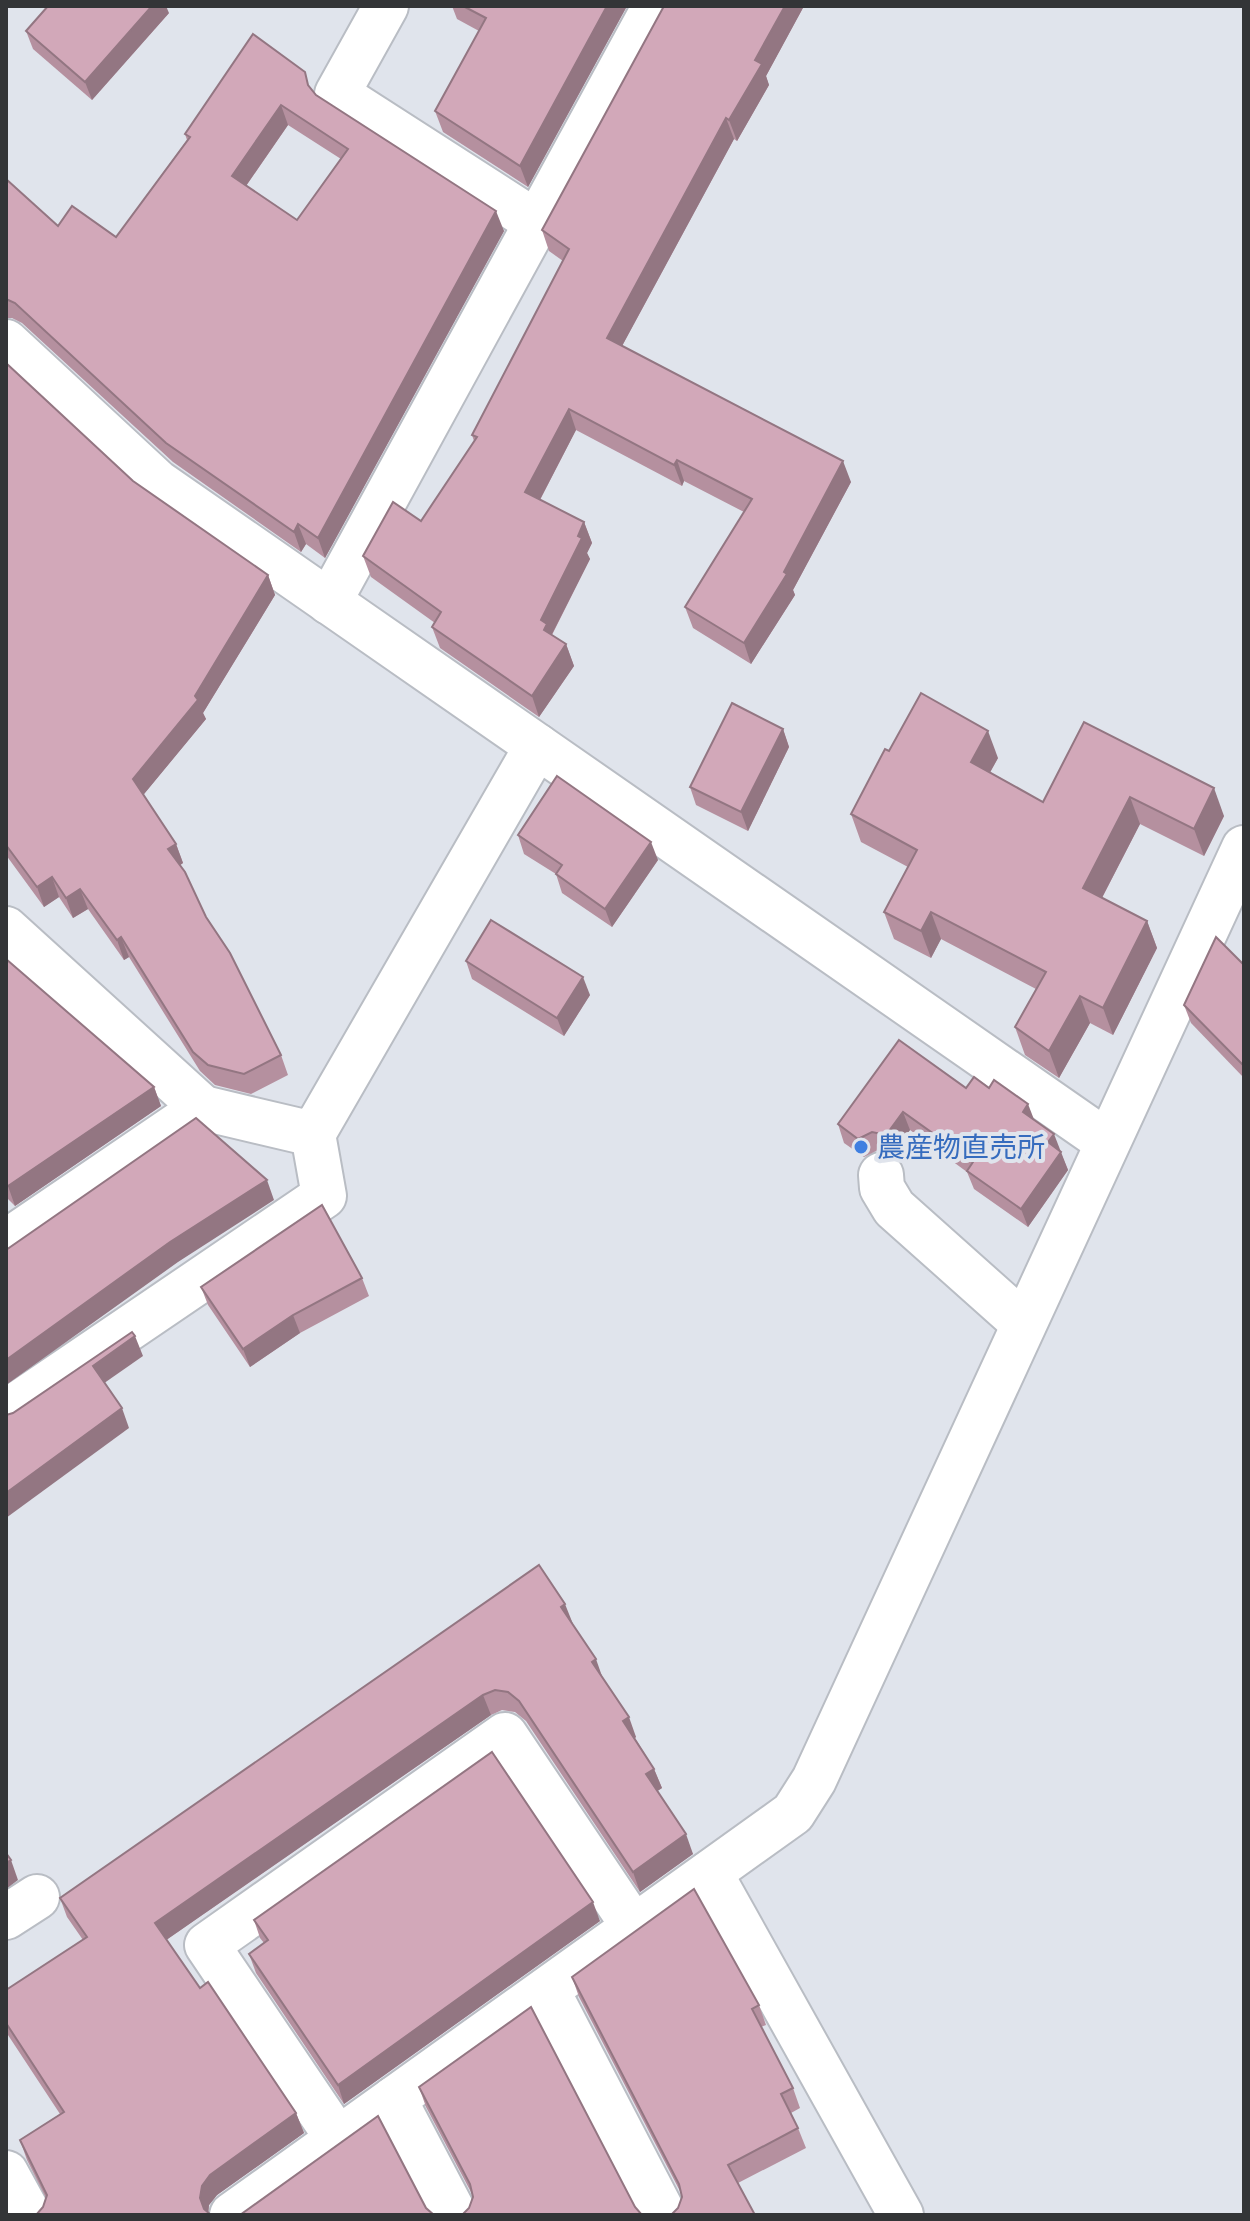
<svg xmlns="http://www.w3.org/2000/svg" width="1250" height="2221" viewBox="0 0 1250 2221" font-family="'IBM Plex Sans','Noto Sans JP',sans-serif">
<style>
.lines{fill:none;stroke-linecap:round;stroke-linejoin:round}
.minor-casing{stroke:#b9bdc4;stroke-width:48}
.minor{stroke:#fff;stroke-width:44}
.wall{fill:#b5909f;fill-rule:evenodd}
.shaded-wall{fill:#937682}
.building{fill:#d2a8b9;stroke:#937682;stroke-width:2;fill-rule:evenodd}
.shop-dot{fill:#3f7fe0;stroke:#e0e4ec;stroke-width:3}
.labels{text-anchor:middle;stroke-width:8;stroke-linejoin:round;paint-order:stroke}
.shop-label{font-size:28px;fill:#366cbe;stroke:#e0e4ec;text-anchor:start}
</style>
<rect width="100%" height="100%" fill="#e0e4ec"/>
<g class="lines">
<defs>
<g id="minor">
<polyline points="386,6 337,94 536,222"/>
<polyline points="6,342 157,482 1107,1142"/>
<polyline points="329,602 655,6"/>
<polyline points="6,929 203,1108"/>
<polyline points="881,1175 882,1188 894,1208 1023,1323"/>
<polyline points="6,1242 203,1108 313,1134 537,746"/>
<polyline points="6,1412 324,1196 313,1134"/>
<polyline points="710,1873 901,2215"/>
<polyline points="6,1917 37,1897"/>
<polyline points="547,1990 664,2215"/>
<polyline points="394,2099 455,2215"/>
<polyline points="338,2139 207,1945 505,1735 634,1927"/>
<polyline points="6,2173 29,2215"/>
<polyline points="232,2215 793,1813 814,1780 1244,848"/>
</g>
</defs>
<use href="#minor" class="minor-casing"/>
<use href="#minor" class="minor"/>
</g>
<g class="wall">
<polygon points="452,6 627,6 528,187 443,132 435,111 479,31 457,19"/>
<polygon points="664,6 804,6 766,76 769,85 737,141 734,139 622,346 851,482 793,590 795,595 751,664 693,628 685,607 744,512 684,481 682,486 576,430 540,500 584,522 592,543 587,553 590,559 552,635 566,644 574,666 539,717 440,648 432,627 435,623 371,577 363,556 421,521 474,441 472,435 563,261 549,251 542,230"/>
<polygon points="169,13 92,100 33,49 26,31"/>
<path d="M 312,90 L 316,95 L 504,231 L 325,558 L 306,544 L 301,552 L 173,462 L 22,323 L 12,318 L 6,318 L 6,179 L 58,226 L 116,237 L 187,140 L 185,134 ZM 288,125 L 341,159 L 297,220 L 246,186 Z"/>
<polygon points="6,363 133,481 268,575 275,595 203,713 206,719 143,795 176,844 183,863 180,865 206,917 281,1055 288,1075 251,1094 215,1085 200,1071 129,957 124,960 88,909 73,918 59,897 44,907 6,855"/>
<polygon points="1084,722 1224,816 1204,856 1140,824 1102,898 1147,921 1157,948 1113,1035 1090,1023 1059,1078 1025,1055 1015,1027 1036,989 941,939 931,958 894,939 884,912 908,867 861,842 851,814 889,751 998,758 990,772 1043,802"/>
<polygon points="783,729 789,747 748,831 696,805 690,787"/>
<polygon points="518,835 658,860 612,927 562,893 556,874 524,854"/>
<polygon points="6,959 154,1087 161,1106 15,1206 6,1197"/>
<polygon points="466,961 590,995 564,1036 472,979"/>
<polygon points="1244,965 1244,1078 1191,1023 1184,1005"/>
<polygon points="966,1088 1034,1120 1060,1151 1068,1170 1028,1227 974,1189 967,1172 910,1130 893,1153 878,1150 864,1157 844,1143 838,1124"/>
<polygon points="362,1278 369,1296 300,1333 250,1367 208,1305 201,1287"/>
<polygon points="572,1624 636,1737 635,1738 654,1769 662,1788 657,1791 693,1854 640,1892 526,1721 515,1712 502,1710 491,1715 166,1940 200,1988 296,2113 304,2133 217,2195 209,2205 208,2213 43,2207 46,2198 27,2160 20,2140 60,2114 6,2032 6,1990 83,1940 67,1917 60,1898"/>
<polygon points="254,1920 600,1921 344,2104 256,1973 249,1954 264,1943 260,1938"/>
<polygon points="572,1977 759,2005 766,2025 761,2027 793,2088 800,2108 791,2113 798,2128 806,2148 738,2183 678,2208 682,2197 681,2193 579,1997"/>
<polygon points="419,2087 635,2207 469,2208 473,2197 472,2194 426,2107"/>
</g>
<g class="shaded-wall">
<polygon points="152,6 166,6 169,13 92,100 85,82"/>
<polygon points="607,6 627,6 528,187 520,166"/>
<polygon points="785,6 804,6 766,76 769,85 737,141 729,120 755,60"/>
<polygon points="281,105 288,125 239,196 232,176"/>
<polygon points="726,118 734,139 615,359 607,338"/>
<polygon points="496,211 504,231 325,558 318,538"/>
<polygon points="569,409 576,430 533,513 525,492"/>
<polygon points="677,460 684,481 682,486 674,465"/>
<polygon points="843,461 851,482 793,590 795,595 751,664 744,643 784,572"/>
<polygon points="584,522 592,543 587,553 590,559 551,636 551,651 541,620"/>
<polygon points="298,524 306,544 301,552 294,532"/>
<polygon points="268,575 275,595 203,713 206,719 140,799 133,779 195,696"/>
<polygon points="566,644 574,666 539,717 532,696"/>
<polygon points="783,729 789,747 748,831 741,812"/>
<polygon points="988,731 998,758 981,789 971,762"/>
<polygon points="1214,788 1224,816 1204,856 1194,829"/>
<polygon points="1130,797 1140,824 1093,915 1083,888"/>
<polygon points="651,842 658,860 612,927 605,909"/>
<polygon points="176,844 183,863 176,868 168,849"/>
<polygon points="52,877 59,897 44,907 37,887"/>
<polygon points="80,889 88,909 73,918 66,898"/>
<polygon points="931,912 941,939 931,958 921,931"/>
<polygon points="1147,921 1157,948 1113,1035 1103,1008"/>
<polygon points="121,937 129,957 124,960 117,940"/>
<polygon points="583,977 590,995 564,1036 557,1018"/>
<polygon points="1080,996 1090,1023 1059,1078 1049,1051"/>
<polygon points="154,1087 161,1106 15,1206 8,1186"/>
<polygon points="1028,1104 1035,1122 1023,1112"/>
<polygon points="903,1112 910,1130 893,1153 886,1135"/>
<polygon points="1054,1134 1068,1170 1028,1227 1021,1209 1048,1142"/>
<polygon points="267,1180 274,1200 178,1262 6,1385 6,1360 170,1242"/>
<polygon points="293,1315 300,1333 250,1367 243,1349"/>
<polygon points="135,1336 143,1356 100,1386 93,1366"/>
<polygon points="122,1408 129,1428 6,1518 6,1493"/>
<polygon points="565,1604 573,1624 561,1607"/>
<polygon points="596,1659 603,1679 592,1662"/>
<polygon points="483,1695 491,1715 162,1943 155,1923"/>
<polygon points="629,1717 636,1737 631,1741 623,1721"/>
<polygon points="654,1769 662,1788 653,1794 646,1774"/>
<polygon points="686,1834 693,1854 640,1892 633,1872"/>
<polygon points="11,1860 18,1880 6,1889 6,1863"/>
<polygon points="593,1902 600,1921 344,2104 338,2085"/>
<polygon points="296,2113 304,2133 217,2195 209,2205 208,2215 206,2215 200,2198 202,2186 210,2175"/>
</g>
<g class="building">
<polygon points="48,6 152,6 85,82 26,31"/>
<polygon points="463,6 607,6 520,166 435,111 486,18"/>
<polygon points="664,6 785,6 755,60 762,64 729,120 726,118 607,338 843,461 784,572 787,574 744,643 685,607 752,499 677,460 674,465 569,409 525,492 584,522 578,536 582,538 541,620 547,624 544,630 566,644 532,696 432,627 441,612 363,556 393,502 421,521 477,437 472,435 569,249 542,230"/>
<path d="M 253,34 L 305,72 L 308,85 L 316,95 L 496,211 L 318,538 L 298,524 L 294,532 L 166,443 L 15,303 L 6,299 L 6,179 L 58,226 L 72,206 L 116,237 L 190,137 L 185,134 ZM 281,105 L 348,149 L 297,220 L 232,176 Z"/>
<polygon points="6,363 133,481 268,575 195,696 198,700 133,779 176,844 168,849 185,872 206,917 230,953 281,1055 244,1074 208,1065 193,1052 121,937 117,940 80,889 66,898 52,877 37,887 6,845"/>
<polygon points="921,693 988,731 971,762 1043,802 1084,722 1214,788 1194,829 1130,797 1083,888 1147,921 1103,1008 1080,996 1049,1051 1015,1027 1046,972 931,912 921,931 884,912 917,850 851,814 885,749 889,751"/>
<polygon points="732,703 783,729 741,812 690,787"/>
<polygon points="557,776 651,842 605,909 556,874 562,865 518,835"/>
<polygon points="491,920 583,977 557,1018 466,961"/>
<polygon points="1216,937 1244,965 1244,1066 1184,1005"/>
<polygon points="6,959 154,1087 8,1186 6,1184"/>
<polygon points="899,1040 966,1088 974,1077 989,1088 994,1080 1028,1104 1023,1112 1054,1134 1048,1142 1061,1152 1021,1209 967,1171 973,1162 903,1112 886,1135 872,1132 858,1139 838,1124"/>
<polygon points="196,1118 267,1180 170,1242 6,1360 6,1250"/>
<polygon points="322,1205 362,1278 293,1315 243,1349 201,1287"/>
<polygon points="132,1332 135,1336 93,1366 122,1408 6,1493 6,1415 13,1413"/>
<polygon points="539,1565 565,1604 561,1607 596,1659 592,1662 629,1717 623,1721 654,1769 646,1774 686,1834 633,1872 519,1701 508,1692 495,1690 483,1695 155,1923 200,1988 208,1982 296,2113 210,2175 202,2186 200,2198 204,2209 211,2215 36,2215 43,2207 47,2195 20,2140 64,2112 6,2023 6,1990 87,1937 60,1898"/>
<polygon points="492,1752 593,1902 338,2085 249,1954 268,1940 254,1920"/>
<polygon points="6,1853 11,1860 6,1863"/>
<polygon points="694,1889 759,2005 752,2009 793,2088 781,2094 798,2128 728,2165 755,2215 671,2215 678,2208 682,2197 679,2184 572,1977"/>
<polygon points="531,2007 635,2207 642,2215 462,2215 469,2208 473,2197 470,2184 419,2087"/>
<polygon points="378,2116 426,2208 434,2215 240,2215"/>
</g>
<circle class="shop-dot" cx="861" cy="1147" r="8"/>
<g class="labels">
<g class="shop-label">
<text x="877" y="1157">農産物直売所</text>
</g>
</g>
<rect width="1250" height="2221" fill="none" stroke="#333537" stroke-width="16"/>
</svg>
